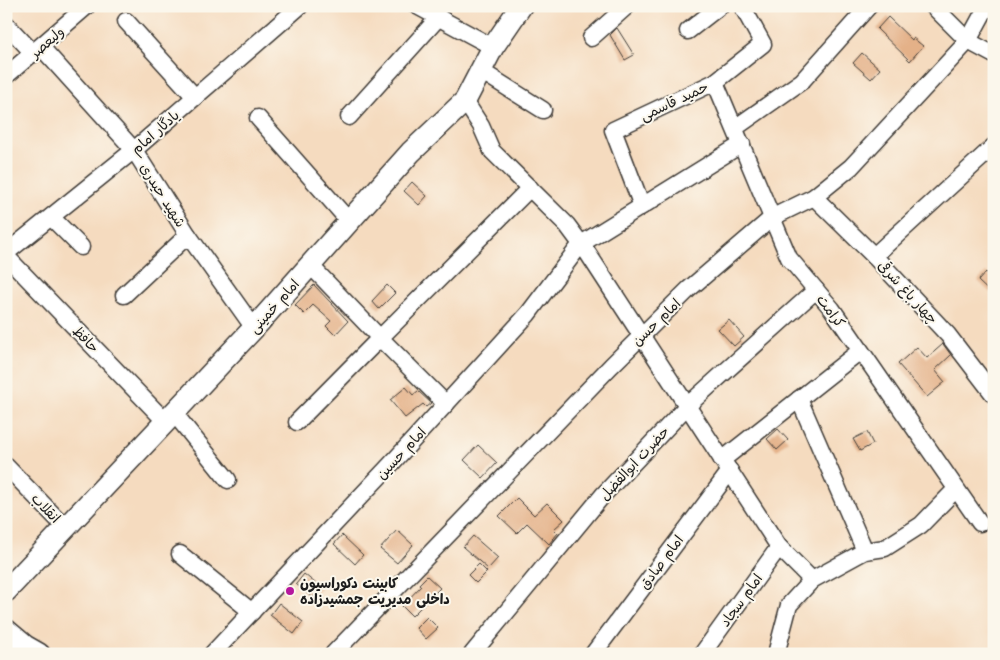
<svg xmlns="http://www.w3.org/2000/svg" width="1000" height="660" viewBox="0 0 1000 660" font-family="'Shantell Sans','Playpen Sans Arabic',sans-serif">
<style>
.building{fill:#e4b188}
.lines{fill:none;stroke-linecap:round;stroke-linejoin:round}
.minor-casing{stroke:#3d3934;stroke-width:19}
.tertiary-casing{stroke:#3d3934;stroke-width:24}
.minor{stroke:#fff;stroke-width:16}
.tertiary{stroke:#fff;stroke-width:21}
.poi-dot{fill:#b5179e;stroke:#fbf7ec;stroke-width:2}
.labels{text-anchor:middle;stroke-width:4;stroke-linejoin:round;paint-order:stroke}
.street-label{font-size:14px;fill:#1c1c1c;stroke:#fbf7ec}
.poi-label{font-size:14px;font-weight:bold;fill:#1c1c1c;stroke:#fbf7ec;text-anchor:start}
</style>
<rect width="100%" height="100%" fill="#fbf7ec"/>
<filter id="ink" filterUnits="userSpaceOnUse"><feTurbulence type="fractalNoise" baseFrequency=".02" numOctaves="2"/><feDisplacementMap in="SourceGraphic" scale="10" xChannelSelector="R" yChannelSelector="G"/><feConvolveMatrix kernelMatrix="1 2 1 2 8 2 1 2 1" color-interpolation-filters="sRGB"/></filter>
<filter id="wash" filterUnits="userSpaceOnUse"><feTurbulence type="fractalNoise" baseFrequency=".0096" numOctaves="4" result="noise"/><feDisplacementMap in="SourceGraphic" scale="20" xChannelSelector="R" yChannelSelector="G"/><feGaussianBlur stdDeviation="1.12" result="paint"/><feColorMatrix in="noise" values="0 0 0 0 0 0 0 0 0 0 0 0 0 0 0 0 0 1.4 0 .05"/><feComposite in="paint" operator="in"/></filter>
<g filter="url(#wash)">
<rect width="100%" height="100%" fill="#f5dbbf"/>
<g id="blocks">
<g class="building">
<polygon points="888,17 912,40 913,38 923,46 910,61 877,29"/>
<polygon points="617,28 634,55 625,60 610,35"/>
<polygon points="862,53 880,69 871,79 853,63"/>
<polygon points="412,182 427,196 419,205 404,191"/>
<polygon points="986,272 994,280 994,296 978,281"/>
<polygon points="314,285 348,321 335,335 326,326 331,321 313,305 304,314 295,305"/>
<polygon points="387,285 395,293 379,309 372,301"/>
<polygon points="729,320 744,337 734,346 718,329"/>
<polygon points="943,344 951,355 935,370 945,382 927,397 898,364 917,347 927,358"/>
<polygon points="406,387 413,395 418,391 431,403 426,407 423,404 405,418 390,400"/>
<polygon points="778,429 788,440 777,450 767,439"/>
<polygon points="867,432 873,444 860,451 853,439"/>
<polygon points="478,445 497,463 483,478 464,460"/>
<polygon points="517,498 534,515 547,503 564,520 554,529 558,533 549,544 527,523 517,533 499,516"/>
<polygon points="397,530 413,545 397,563 380,549"/>
<polygon points="342,535 363,555 355,564 334,544"/>
<polygon points="473,536 498,558 488,569 463,547"/>
<polygon points="479,564 487,572 476,583 468,575"/>
<polygon points="304,574 321,588 313,598 296,584"/>
<polygon points="427,576 440,588 412,616 402,606 421,586 419,584"/>
<polygon points="279,603 303,622 294,634 270,615"/>
<polygon points="427,617 438,628 426,639 416,628"/>
</g>
</g>
</g>
<g filter="url(#ink)">
<use href="#blocks" fill-opacity="0" stroke="#3d3934" stroke-width="1"/>
<g class="lines">
<defs>
<g id="minor">
<polyline points="417,6 493,47"/>
<polyline points="933,6 968,41 994,55"/>
<polyline points="126,21 195,97"/>
<polyline points="6,24 34,54"/>
<polyline points="688,31 720,6"/>
<polyline points="591,38 627,6"/>
<polyline points="41,47 134,150 188,235 254,328"/>
<polyline points="481,71 543,110"/>
<polyline points="6,76 87,6"/>
<polyline points="715,82 789,258 832,309 980,523"/>
<polyline points="465,101 481,126 492,151 567,225 587,252 779,547 812,580 789,605 776,654"/>
<polyline points="349,117 439,17"/>
<polyline points="258,118 349,221"/>
<polyline points="735,128 802,81 869,6"/>
<polyline points="814,197 874,256 948,335 994,395"/>
<polyline points="642,206 613,130 715,82 763,44 742,6"/>
<polyline points="51,217 81,247"/>
<polyline points="6,253 134,150 300,6"/>
<polyline points="6,256 166,422"/>
<polyline points="874,256 994,146"/>
<polyline points="124,295 188,235"/>
<polyline points="799,399 865,551"/>
<polyline points="446,404 380,338 530,188"/>
<polyline points="174,413 228,480"/>
<polyline points="297,422 380,338 310,265"/>
<polyline points="722,460 860,351"/>
<polyline points="6,466 66,528"/>
<polyline points="180,554 252,612"/>
<polyline points="812,580 865,551 885,548 921,525 956,489"/>
<polyline points="212,654 393,462 528,314 581,244 742,144"/>
<polyline points="333,654 611,366 689,289 773,217 814,197 851,167 968,41 987,6"/>
<polyline points="472,654 603,495 687,406 816,290"/>
<polyline points="593,654 730,471"/>
<polyline points="702,654 779,547"/>
</g>
<g id="tertiary">
<polyline points="6,591 254,328 411,152 465,101 493,47 521,6"/>
<polyline points="6,630 25,646 39,654"/>
</g>
</defs>
<use href="#minor" class="minor-casing"/>
<use href="#tertiary" class="tertiary-casing"/>
<use href="#minor" class="minor"/>
<use href="#tertiary" class="tertiary"/>
</g>
</g>
<circle class="poi-dot" cx="290" cy="591" r="5"/>
<g class="labels">
<g class="street-label">
<text transform="translate(47 42) rotate(-41)" y="5">ولیعصر</text>
<text transform="translate(674 101) rotate(-25)" y="5">حمید قاسمی</text>
<text transform="translate(155 132) rotate(-41)" y="5">یادگار امام</text>
<text transform="translate(163 195) rotate(58)" y="5">شهید حیدری</text>
<text transform="translate(908 292) rotate(47)" y="5">چهار باغ شرقی</text>
<text transform="translate(274 306) rotate(-48)" y="5">امام خمینی</text>
<text transform="translate(831 311) rotate(53)" y="5">کرامت</text>
<text transform="translate(656 322) rotate(-44)" y="5">امام حسن</text>
<text transform="translate(86 339) rotate(46)" y="5">حافظ</text>
<text transform="translate(401 453) rotate(-47)" y="5">امام حسین</text>
<text transform="translate(634 463) rotate(-47)" y="5">حضرت ابوالفضل</text>
<text transform="translate(46 508) rotate(46)" y="5">انقلاب</text>
<text transform="translate(661 562) rotate(-53)" y="5">امام صادق</text>
<text transform="translate(741 600) rotate(-54)" y="5">امام سجاد</text>
</g>
<g class="poi-label">
<text x="300" y="588">کابینت دکوراسیون<tspan x="300" dy="16">داخلی مدیریت جمشیدزاده</tspan></text>
</g>
</g>
<rect width="1000" height="660" fill="none" stroke="#fbf7ec" stroke-width="25"/>
</svg>
